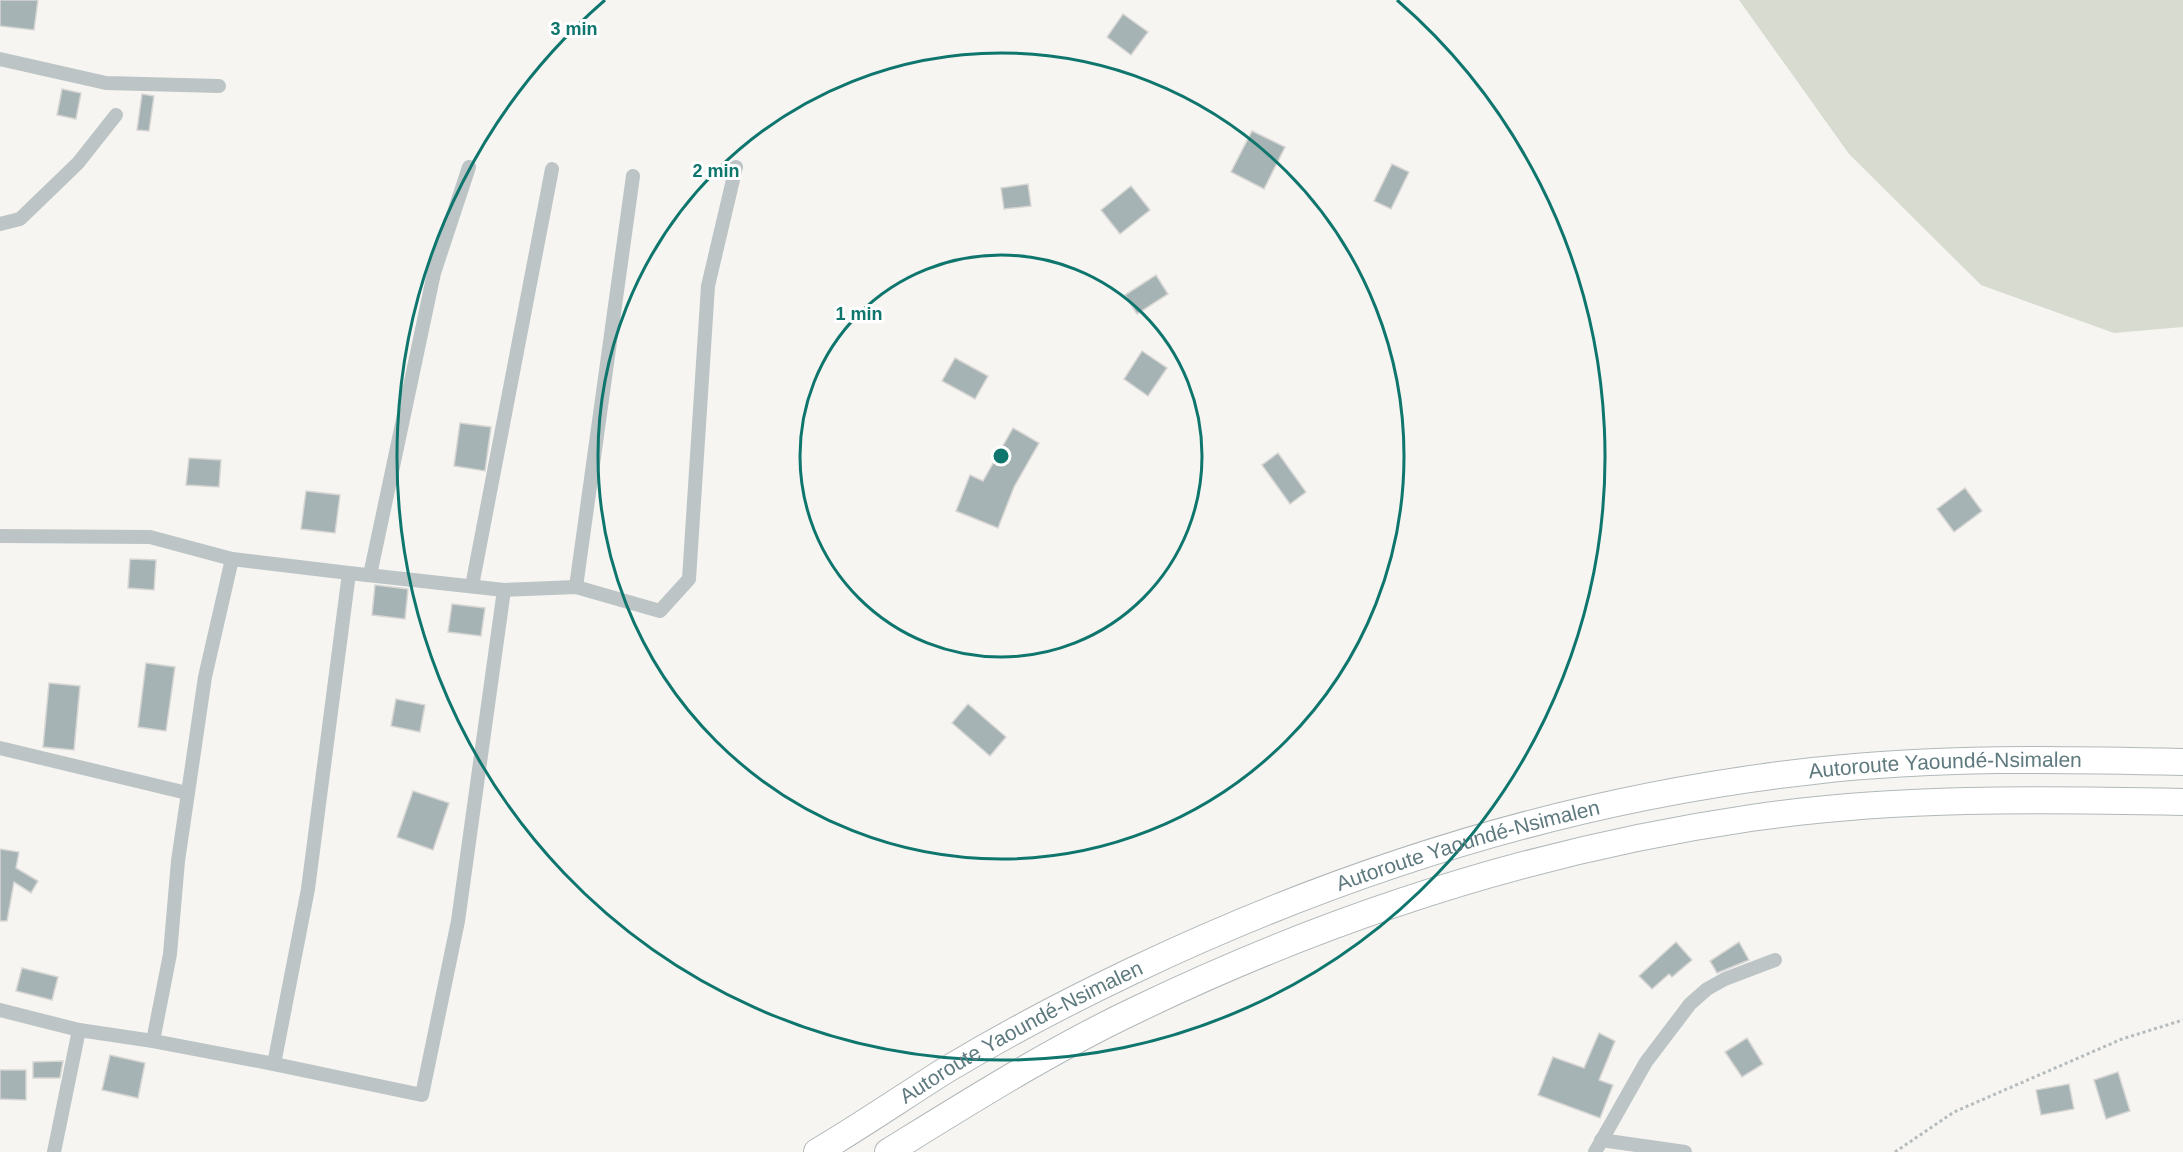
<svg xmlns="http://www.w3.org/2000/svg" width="2183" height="1152" viewBox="0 0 2183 1152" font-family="Helvetica,sans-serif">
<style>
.green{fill:#d7dbd0}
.building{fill:#a5b3b4;stroke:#d7d6d4;stroke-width:1.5}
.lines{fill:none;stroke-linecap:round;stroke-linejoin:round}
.motorway-casing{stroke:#b1b8b9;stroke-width:28}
.path{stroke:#b6bcbd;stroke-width:3;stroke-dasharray:3 3;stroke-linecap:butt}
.minor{stroke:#bcc4c5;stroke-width:14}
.motorway{stroke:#fff;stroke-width:26}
.ring{fill:none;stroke:#0f766e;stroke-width:3}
.labels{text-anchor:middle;stroke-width:6;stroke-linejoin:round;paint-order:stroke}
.street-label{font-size:21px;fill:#5f7a7f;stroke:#fff}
.centre{fill:#0f766e;stroke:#fff;stroke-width:3}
.ring-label{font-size:18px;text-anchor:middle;font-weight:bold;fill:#0f766e;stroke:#fff;stroke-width:6;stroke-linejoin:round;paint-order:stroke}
</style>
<rect width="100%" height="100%" fill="#f6f5f2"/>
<polygon class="green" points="1739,0 2183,0 2183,327 2114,333 1981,285 1849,154"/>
<g class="building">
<polygon points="0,0 38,0 34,30 0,26"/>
<polygon points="1123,14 1148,32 1131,55 1107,37"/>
<polygon points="62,89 81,93 76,119 57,115"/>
<polygon points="142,94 154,96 149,131 137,130"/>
<polygon points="1252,131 1285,147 1264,189 1231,172"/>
<polygon points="1392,164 1409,172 1391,209 1374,201"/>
<polygon points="1028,184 1031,206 1004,209 1001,188"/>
<polygon points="1131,186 1150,210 1120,234 1101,210"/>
<polygon points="1156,275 1168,294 1137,314 1125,295"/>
<polygon points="1142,351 1167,368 1148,396 1124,379"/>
<polygon points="955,358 988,376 975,399 942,381"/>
<polygon points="460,423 491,427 485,471 454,466"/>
<polygon points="1013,428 1039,443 1014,487 998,528 956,511 970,475 983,481"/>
<polygon points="1278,453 1306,492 1290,504 1262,465"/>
<polygon points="189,458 221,460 219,487 186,485"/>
<polygon points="1965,488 1982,511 1954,532 1937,509"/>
<polygon points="306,491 340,495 335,533 301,529"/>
<polygon points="130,559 156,560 154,590 128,588"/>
<polygon points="375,585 408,589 405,619 372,615"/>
<polygon points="452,604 485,608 481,636 448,632"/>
<polygon points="146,663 175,667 166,731 138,727"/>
<polygon points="49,683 80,686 74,750 43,747"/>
<polygon points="396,699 425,705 420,732 391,726"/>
<polygon points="968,704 1006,737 990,756 952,723"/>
<polygon points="413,791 449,803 433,850 397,837"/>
<polygon points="0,849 19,852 16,868 38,881 31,893 14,882 7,921 0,921"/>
<polygon points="1676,942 1692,960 1672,977 1669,974 1652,989 1639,976"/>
<polygon points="1739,942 1749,960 1717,973 1710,961"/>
<polygon points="22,968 58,977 52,1000 16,991"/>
<polygon points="1599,1033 1615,1041 1599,1080 1613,1085 1600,1118 1538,1095 1553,1057 1584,1068"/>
<polygon points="1747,1038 1763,1064 1742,1077 1725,1052"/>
<polygon points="110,1055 145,1063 138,1098 102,1090"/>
<polygon points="63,1061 60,1078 33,1078 33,1062"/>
<polygon points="0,1070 26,1070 26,1100 0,1099"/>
<polygon points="2118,1072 2130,1111 2106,1119 2094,1080"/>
<polygon points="2069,1084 2074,1109 2041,1115 2036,1090"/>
</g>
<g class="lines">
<defs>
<g id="motorway">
<path id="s1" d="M 817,1152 C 861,1126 903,1097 946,1070 C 1006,1034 1069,1001 1132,971 C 1346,869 1577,797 1813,771 C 1936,757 2060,759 2183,762"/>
<path d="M 888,1152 C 969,1102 1051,1050 1138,1009 C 1331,916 1539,849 1751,818 C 1894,797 2040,799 2183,802"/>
</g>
</defs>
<use href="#motorway" class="motorway-casing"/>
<polyline class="path" points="1895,1152 1954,1112 2122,1039 2183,1020"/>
<g class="minor">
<polyline points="0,59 106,83 219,86"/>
<polyline points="0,224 20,219 78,163 116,115"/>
<polyline points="0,536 150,537 232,559 349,573 504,590 576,587 660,611 689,579 708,286 736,167"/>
<polyline points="370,575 434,273 469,167"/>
<polyline points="472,586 552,169"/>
<polyline points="576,587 633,176"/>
<polyline points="0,748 187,793"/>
<polyline points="0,1010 79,1030 153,1041 274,1064 422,1095 458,921 504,590"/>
<polyline points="153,1041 170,954 178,861 205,677 232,559"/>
<polyline points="274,1064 308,889 349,573"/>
<polyline points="1601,1140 1685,1152"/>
<polyline points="54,1152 79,1030"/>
<polyline points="1595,1152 1646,1062 1690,1004 1707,989 1725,979 1775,960"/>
</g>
<use href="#motorway" class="motorway"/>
</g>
<g class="ring">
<circle cx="1001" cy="456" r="201"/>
<circle cx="1001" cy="456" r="403"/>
<path d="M1397 0A604 604 0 1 1 605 0"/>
</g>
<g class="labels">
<g class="street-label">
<text dy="7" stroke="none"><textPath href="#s1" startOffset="1209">Autoroute Yaoundé-Nsimalen</textPath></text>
<text dy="7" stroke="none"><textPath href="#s1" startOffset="723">Autoroute Yaoundé-Nsimalen</textPath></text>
<text dy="7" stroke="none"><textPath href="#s1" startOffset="237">Autoroute Yaoundé-Nsimalen</textPath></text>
</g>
</g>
<circle cx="1001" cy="456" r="9" class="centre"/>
<g class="ring-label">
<text x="574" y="35">3 min</text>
<text x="716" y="177">2 min</text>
<text x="859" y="320">1 min</text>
</g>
</svg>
